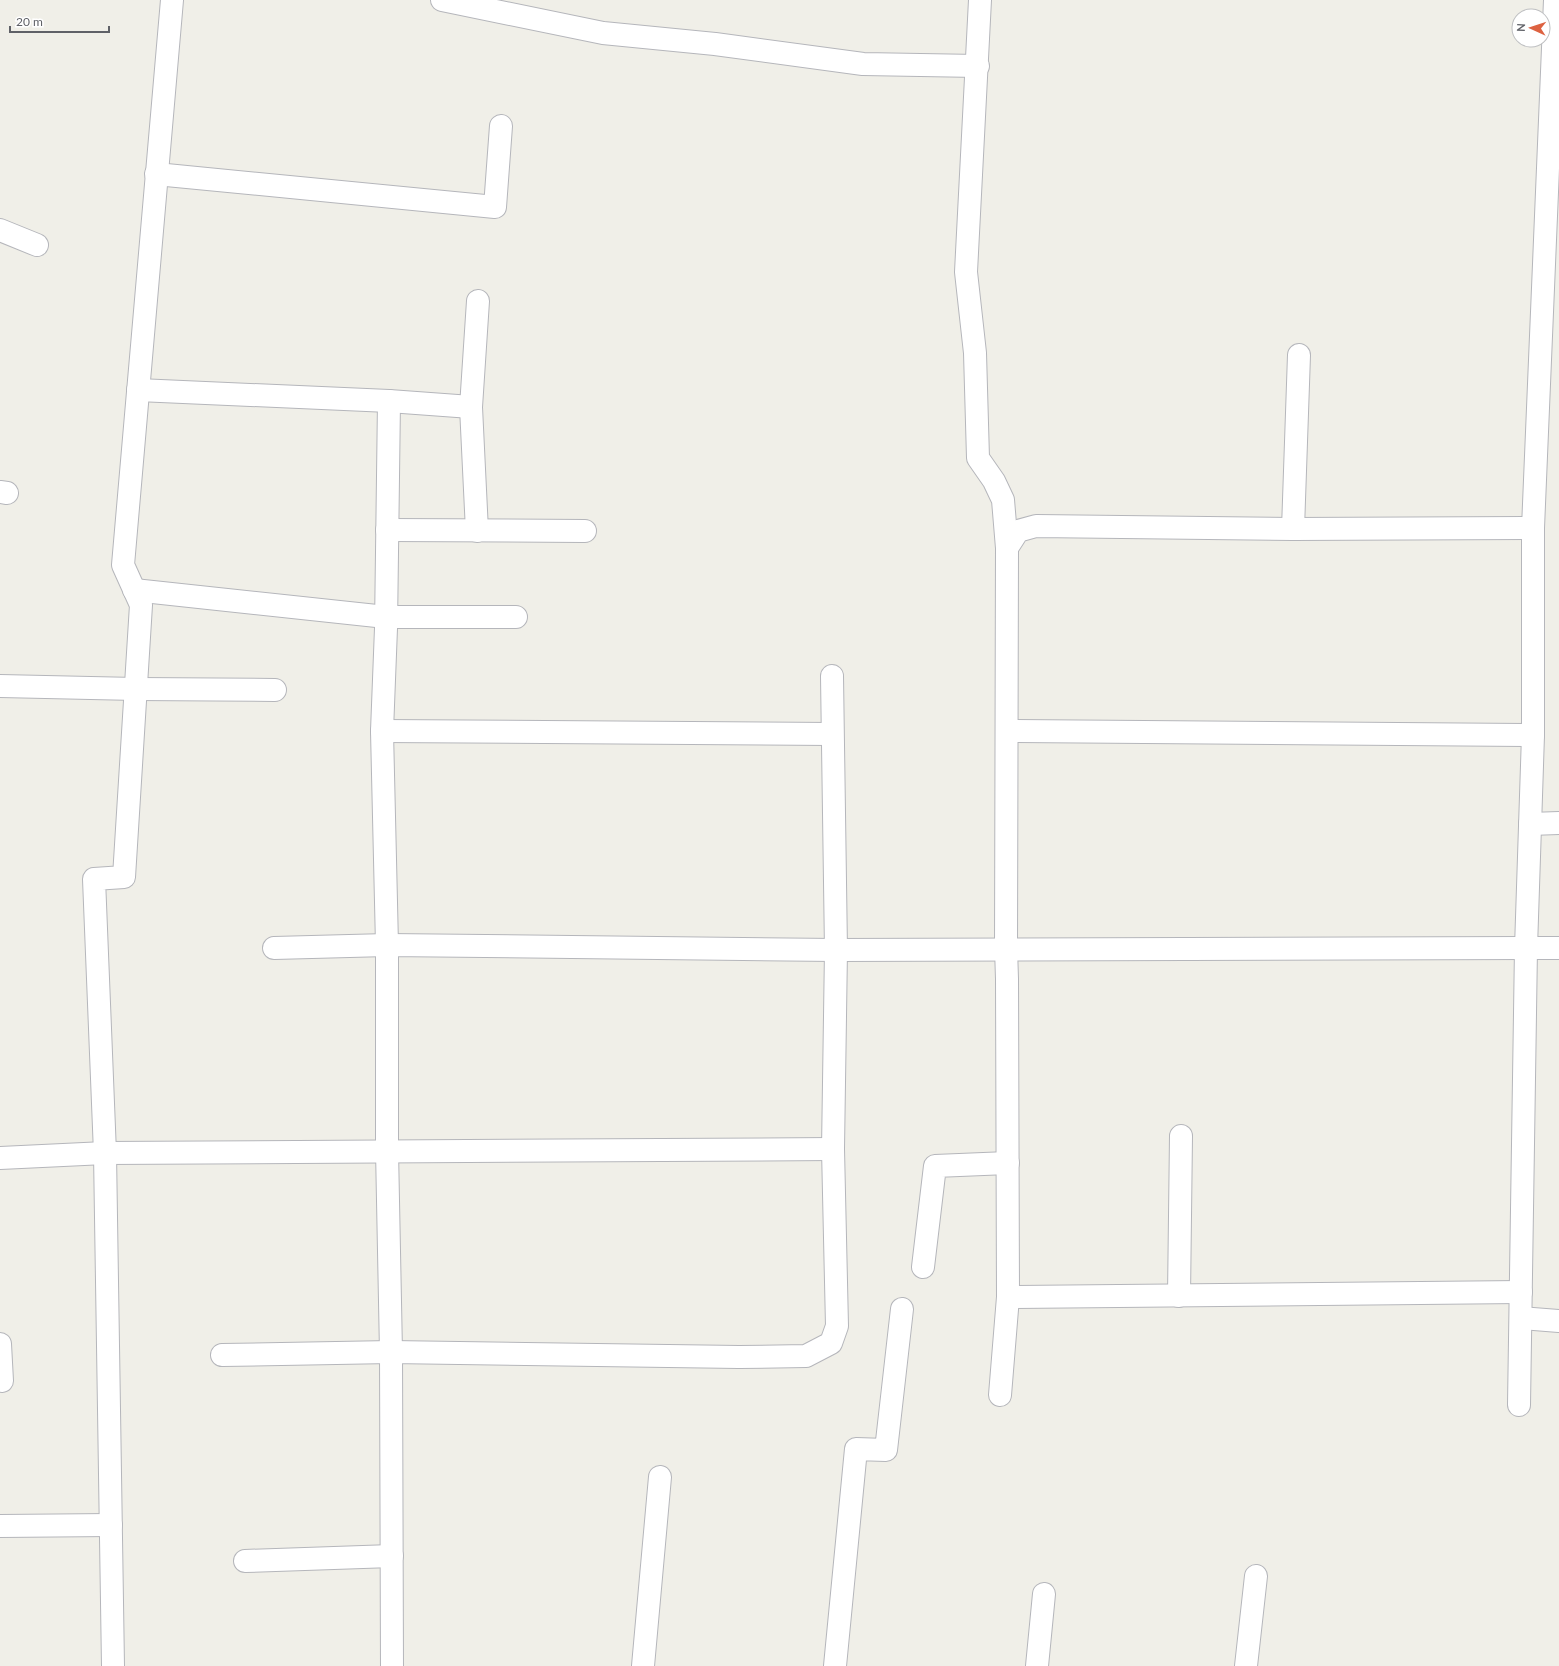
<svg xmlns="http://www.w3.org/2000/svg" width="1559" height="1666" viewBox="0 0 1559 1666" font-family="Lato,sans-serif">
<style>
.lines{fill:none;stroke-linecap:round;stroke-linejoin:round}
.minor-casing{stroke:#b5b6bb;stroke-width:24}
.minor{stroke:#fff;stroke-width:22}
</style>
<rect width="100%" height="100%" fill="#f0efe8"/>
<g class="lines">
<defs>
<g id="minor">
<polyline points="442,0 603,33 715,44 863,64 978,66"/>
<polyline points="980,0 966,272 975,353 978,458 994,481 1003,500 1007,548"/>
<polyline points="156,174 495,207 501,126"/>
<polyline points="0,230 37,245"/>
<polyline points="138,390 389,401 471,407"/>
<polyline points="389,401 386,628 382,731 387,945 387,1150 391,1352 392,1666"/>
<polyline points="0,492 7,493"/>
<polyline points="1293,529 1299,355"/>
<polyline points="387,530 585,531"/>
<polyline points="477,531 471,407 478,301"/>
<polyline points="134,590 386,617 516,617"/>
<polyline points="0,686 136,689 275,690"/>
<polyline points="382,731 832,734"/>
<polyline points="1007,731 1533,735"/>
<polyline points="1530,824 1559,823"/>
<polyline points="274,948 387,945 836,950 1559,948"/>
<polyline points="0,1158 105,1153 833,1149"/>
<polyline points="923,1267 935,1166 1008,1163"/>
<polyline points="1179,1296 1181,1136"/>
<polyline points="1008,1297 1521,1292"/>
<polyline points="1521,1318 1559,1321"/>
<polyline points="0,1344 2,1381"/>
<polyline points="222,1355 391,1352 739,1357 806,1356 831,1343 837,1326 833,1149 836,950 832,676"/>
<polyline points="1000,1395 1008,1297 1007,979 1006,948 1007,548 1018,531 1036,526 1293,529 1533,528"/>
<polyline points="1519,1405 1526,948 1533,735 1533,528 1555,0"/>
<polyline points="0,1526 111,1525"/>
<polyline points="245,1561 392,1556"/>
<polyline points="113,1666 105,1153 94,879 124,877 141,605 123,565 172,0"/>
<polyline points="643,1666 660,1477"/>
<polyline points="835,1666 856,1449 886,1450 902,1309"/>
<polyline points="1037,1666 1044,1594"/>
<polyline points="1246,1666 1256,1576"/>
</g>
</defs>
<use href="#minor" class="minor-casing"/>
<use href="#minor" class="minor"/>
</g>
<g transform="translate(1531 28) rotate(273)"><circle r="19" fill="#ffffff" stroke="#bfc0c2"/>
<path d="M0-3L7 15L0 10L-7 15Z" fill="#dd6241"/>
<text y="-6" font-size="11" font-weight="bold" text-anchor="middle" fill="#5f6167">N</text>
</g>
<path d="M10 26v6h99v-6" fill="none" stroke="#5f6167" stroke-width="2"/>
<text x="16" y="26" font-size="12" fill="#5f6167" stroke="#ffffff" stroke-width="3" paint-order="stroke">20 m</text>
</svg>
